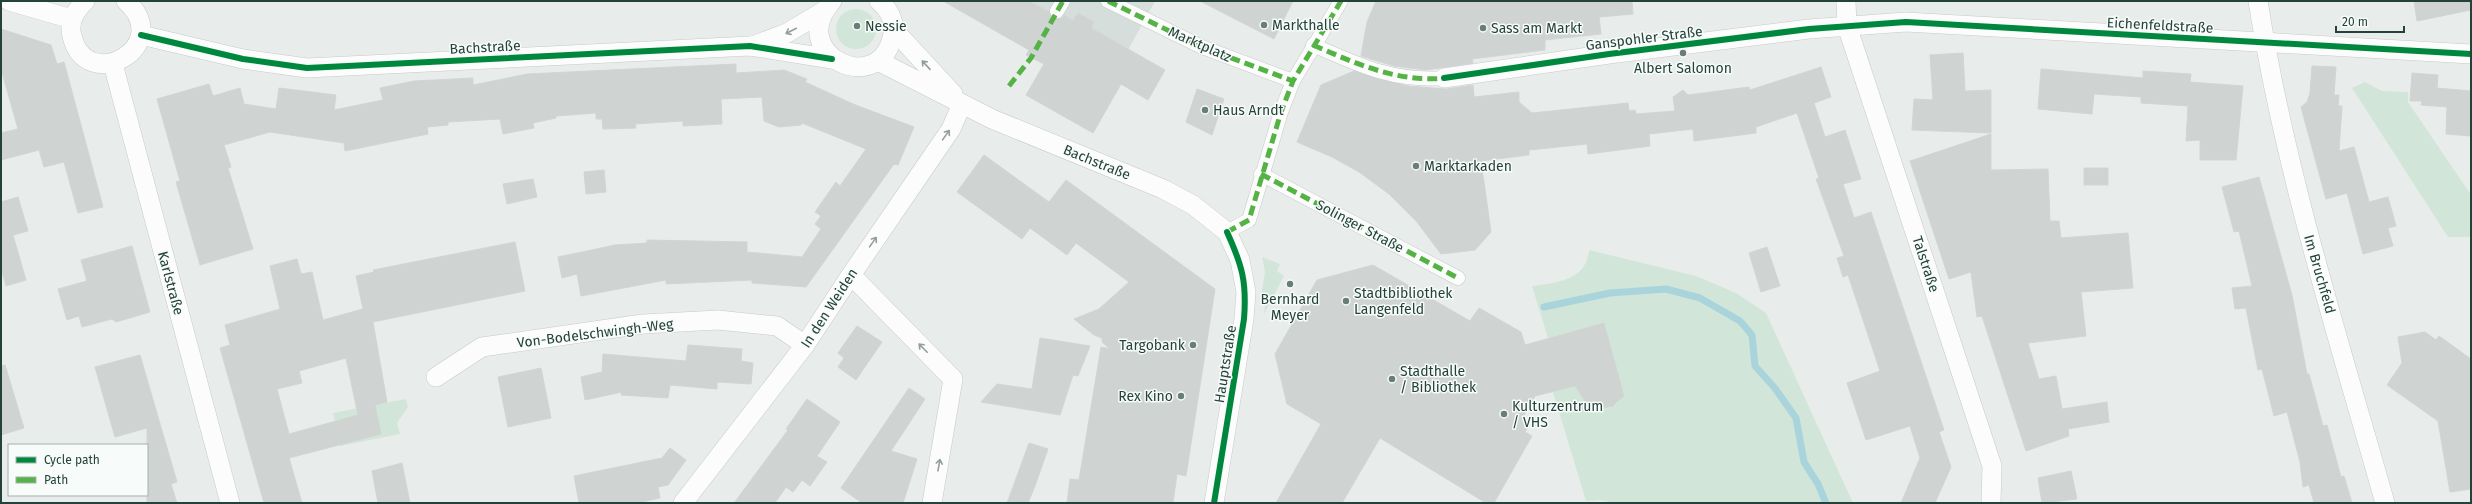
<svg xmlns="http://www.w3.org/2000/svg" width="2472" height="504" viewBox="0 0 2472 504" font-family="'Fira Sans',sans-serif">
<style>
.built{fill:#d6dedb}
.green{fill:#d1e6d8}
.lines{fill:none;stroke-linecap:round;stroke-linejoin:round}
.stream{stroke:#a9d4db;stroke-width:7}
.building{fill:#cfd4d2;stroke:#d1d6d4;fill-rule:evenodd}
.pedestrian-casing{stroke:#c5cac8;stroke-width:15}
.minor-casing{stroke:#c5cac8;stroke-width:20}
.pedestrian{stroke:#fcfcfc;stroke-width:14}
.minor{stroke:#fcfcfc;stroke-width:19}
.quiet{stroke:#55b346;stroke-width:5;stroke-dasharray:10 5;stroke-linecap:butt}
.cycleway-casing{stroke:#f7fbf9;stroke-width:8}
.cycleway{stroke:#00873e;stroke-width:6}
.oneway{stroke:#909f9b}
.poi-dot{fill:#697e78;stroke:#f7fbf9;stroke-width:1.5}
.labels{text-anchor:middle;stroke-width:3;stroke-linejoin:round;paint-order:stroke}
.poi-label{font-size:14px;fill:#24423a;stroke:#f7fbf9;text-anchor:start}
.street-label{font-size:14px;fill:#24423a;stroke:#f7fbf9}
</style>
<rect width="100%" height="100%" fill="#e8edeb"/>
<polygon class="built" points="1029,1 1155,1 1128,50 1091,28 1078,13 1073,21 1053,8 1050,13"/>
<g class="green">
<circle cx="856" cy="29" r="20"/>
<polygon points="2365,82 2382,91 2408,92 2408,102 2471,195 2471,237 2448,237 2352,88"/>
<path d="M 1589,250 L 1696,276 L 1736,293 L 1766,313 L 1853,503 L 1615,503 L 1600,500 L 1586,501 L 1553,392 L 1575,386 C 1588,405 1606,420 1624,396 L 1604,323 L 1548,338 L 1532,286 C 1556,283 1587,280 1589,250 Z"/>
<polygon points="1262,257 1280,264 1277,271 1284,276 1264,314 1266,297 1261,296 1265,272"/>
<polygon points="406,399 408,407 397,423 400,434 340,446 333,413"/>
</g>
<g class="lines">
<polyline class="stream" points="1544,307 1610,293 1666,289 1700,298 1740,321 1752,335 1755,366 1774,387 1796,418 1804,462 1818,484 1826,503"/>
</g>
<g class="building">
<polygon points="943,1 1029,1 1049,12 1053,18 1061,19 1064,15 1073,21 1078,13 1094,22 1091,28 1165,70 1148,100 1121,84 1093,133 1026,95 1044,64 1026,55 1029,50"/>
<polygon points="1200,1 1293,1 1274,39"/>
<polygon points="1376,1 1632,1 1633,14 1599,17 1601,34 1545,40 1545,50 1472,59 1473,63 1426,70 1394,66 1361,56 1367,22"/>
<polygon points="2414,1 2471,1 2471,10 2417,21"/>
<polygon points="1,29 51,45 57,64 64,62 103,207 78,213 64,162 44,167 39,150 1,160 1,133 18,129 1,69"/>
<polygon points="1963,53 1965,91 1991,90 1991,133 1912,130 1914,99 1933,100 1930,55"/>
<polygon points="736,64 736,73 784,70 807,79 805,82 853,104 914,127 898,165 894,164 806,287 752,283 752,280 666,284 666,280 581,296 577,274 562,278 558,257 615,245 647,243 647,240 747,242 747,252 802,257 821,229 815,224 821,216 815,212 836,182 840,186 866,149 802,123 801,125 779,127 764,121 762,97 721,99 722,124 683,126 683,121 635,124 636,128 603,129 602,119 596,119 596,113 556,116 556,118 533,123 534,128 503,134 500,119 448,122 448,125 427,127 428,134 345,151 344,143 270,132 224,145 231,167 228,168 253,249 200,265 176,182 180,181 157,99 209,84 213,96 240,88 244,104 276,109 279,88 336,95 334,110 383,100 380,88 414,81 473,78 473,85 527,74"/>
<polygon points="2312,66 2336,67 2334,95 2339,95 2338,106 2342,106 2339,151 2354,147 2369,202 2388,197 2396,226 2388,228 2393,246 2363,254 2347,193 2326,199 2301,107 2307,102 2310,93"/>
<polygon points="1821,67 1831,97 1814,103 1825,137 1845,130 1861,179 1843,184 1854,218 1871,212 1944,430 1939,432 1951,467 1935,503 1901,503 1920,458 1910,426 1866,440 1847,383 1880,371 1848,275 1843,277 1837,258 1844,256 1816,179 1819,178 1797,113 1756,127 1756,133 1694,141 1693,129 1649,134 1650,146 1588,154 1587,144 1529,150 1529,155 1481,161 1491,232 1475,250 1441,254 1417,222 1389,194 1359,172 1332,157 1297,142 1321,85 1354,71 1408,86 1446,89 1473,85 1474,97 1519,92 1519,102 1532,113 1628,103 1629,111 1635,110 1636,114 1675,111 1673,97 1683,90 1688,95 1749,87 1750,90"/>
<polygon points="2041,69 2143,78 2143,71 2191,74 2190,82 2243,86 2236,160 2200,160 2200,140 2186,141 2188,106 2141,103 2141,97 2094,94 2092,114 2038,109"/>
<polygon points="2412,73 2438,75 2437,88 2471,91 2471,136 2446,134 2447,107 2421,105 2422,101 2410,101"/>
<polygon points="1197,89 1224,99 1212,135 1186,122"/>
<polygon points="1991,134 1991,170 2048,169 2050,221 2059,221 2061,238 2128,233 2133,288 2081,292 2086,336 2028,343 2039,379 2056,376 2062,409 2107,402 2109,422 2068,429 2069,436 2026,451 1982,316 1977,317 1971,272 1949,279 1910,161"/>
<polygon points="984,155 1049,202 1066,180 1215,289 1186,476 1177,474 1173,503 1067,503 1070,479 1079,480 1101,347 1110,349 1102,342 1102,338 1094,335 1074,319 1099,309 1129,282 1076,243 1067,255 1030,228 1022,239 957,192"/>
<rect x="2084" y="168" width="24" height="17"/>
<polygon points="604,170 606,192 586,194 584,172"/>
<polygon points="2259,177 2292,295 2307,374 2309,374 2323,426 2327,425 2341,477 2344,476 2352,503 2314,503 2309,485 2303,487 2300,462 2287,412 2274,416 2262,369 2258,370 2246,308 2235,309 2232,288 2252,286 2239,231 2234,232 2222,187"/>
<polygon points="533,179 537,197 507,204 503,184"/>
<polygon points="18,197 28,231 13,235 26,280 6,286 1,268 1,202"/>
<path d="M 515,242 L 525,291 L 373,322 L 387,402 L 375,405 L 381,434 L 289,458 L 302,503 L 264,503 L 220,348 L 230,345 L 225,325 L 280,309 L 270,266 L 297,259 L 301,274 L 312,272 L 323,320 L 363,309 L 356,276 L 374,272 L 373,270 ZM 346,358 L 358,415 L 289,434 L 277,389 L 302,383 L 299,371 Z"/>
<polygon points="132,246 150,312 116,322 112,319 82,327 79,316 67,320 58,289 87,281 81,260"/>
<polygon points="1767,247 1780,286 1761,292 1749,253"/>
<polygon points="1373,265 1470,321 1479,308 1521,332 1525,345 1604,323 1624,396 1613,406 1604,408 1594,407 1585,401 1575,386 1535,396 1522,419 1530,424 1525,432 1532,436 1494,503 1486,503 1380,438 1342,503 1276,503 1321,424 1287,404 1275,354 1317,280"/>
<polygon points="857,326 882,342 856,380 838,367 844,358 838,353"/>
<polygon points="2425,332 2436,340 2439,336 2471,359 2471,489 2450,492 2438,421 2387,385 2402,363 2398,337"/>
<polygon points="1040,338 1090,346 1078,376 1073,375 1060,415 981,402 997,384 1032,389"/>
<polygon points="688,345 742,349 741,361 753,363 751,384 717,382 717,389 670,385 668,398 621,395 622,392 585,400 581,377 602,372 603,354 686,361"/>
<polygon points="140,355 177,482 171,484 177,503 147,503 147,428 115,437 95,367"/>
<polygon points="5,365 24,428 1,435 1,366"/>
<polygon points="541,368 551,418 508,427 498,377"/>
<polygon points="909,388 925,399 891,451 917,459 903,503 862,503 841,488"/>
<polygon points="807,399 840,422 817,456 827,462 810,486 802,480 793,492 786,487 775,503 734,503 788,430 786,429"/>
<polygon points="1029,443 1048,449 1035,486 1028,503 1007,503"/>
<polygon points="670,448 686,460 668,485 658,487 660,498 636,503 579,503 574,476 662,458"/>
<polygon points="402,463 410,503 378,503 372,471"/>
<polygon points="2071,471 2077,499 2042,503 2038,478"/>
</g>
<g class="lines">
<defs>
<g id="pedestrian">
<polyline points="1108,1 1202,47 1293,81"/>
<polyline points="1057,11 1063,1"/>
<path d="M 1313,45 C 1359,65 1393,82 1444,78"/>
<polyline points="1261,174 1458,278"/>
<polyline points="1227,232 1249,220 1281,112 1293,81 1341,1"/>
</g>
<g id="minor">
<polyline points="9,1 72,19"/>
<path d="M 85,1 C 75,11 68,22 72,36 C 86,96 176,46 126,1"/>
<path d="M 832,1 C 784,54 882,101 893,33 C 895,20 888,8 879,1"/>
<polyline points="1846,1 1847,26 1992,466 1991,503"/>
<path d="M 2258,1 C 2285,172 2338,337 2385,503"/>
<polyline points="894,30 953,94"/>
<polyline points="141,35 243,59 307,68 750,46 832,59"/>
<polyline points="752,46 787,33 824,11"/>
<polyline points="878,61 992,119 1163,189 1193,205 1227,232 1240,260 1246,292 1244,319 1214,503"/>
<polyline points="113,64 230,503"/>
<polyline points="1444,78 1609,54 1809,29 1906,22 2471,54"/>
<polyline points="851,275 953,379 932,503"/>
<polyline points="436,377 482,347 643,324 718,320 777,326 805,345"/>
<polyline points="683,503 805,345 851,275 951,129 962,104"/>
</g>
</defs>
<use href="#pedestrian" class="pedestrian-casing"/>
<use href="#minor" class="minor-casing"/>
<use href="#pedestrian" class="pedestrian"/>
<use href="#minor" class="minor"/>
<g class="quiet">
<polyline points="1108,1 1202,47 1293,81"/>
<path d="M 1313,45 C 1357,64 1398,83 1447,78"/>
<polyline points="1009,86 1031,58 1063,1"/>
<polyline points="1261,174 1458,278"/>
<polyline points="1227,232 1249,220 1281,112 1293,81 1341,1"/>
</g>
<defs>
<g id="cycleway">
<polyline points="141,35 243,59 307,68 750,46 832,59"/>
<polyline points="1444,78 1609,54 1809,29 1906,22 2471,54"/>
<path d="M 1214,503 L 1244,319 C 1247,282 1242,265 1227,232"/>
</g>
</defs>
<use href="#cycleway" class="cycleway-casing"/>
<use href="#cycleway" class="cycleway"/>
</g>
<defs><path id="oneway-shaft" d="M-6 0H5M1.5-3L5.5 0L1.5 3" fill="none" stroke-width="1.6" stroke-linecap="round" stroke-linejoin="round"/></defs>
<g class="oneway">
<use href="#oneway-shaft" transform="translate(791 31) rotate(153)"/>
<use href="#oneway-shaft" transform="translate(926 65) rotate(-133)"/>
<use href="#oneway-shaft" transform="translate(946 135) rotate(-55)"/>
<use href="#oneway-shaft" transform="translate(873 242) rotate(-55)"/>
<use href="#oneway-shaft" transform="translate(923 348) rotate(-135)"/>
<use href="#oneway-shaft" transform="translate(939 465) rotate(-80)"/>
</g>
<g class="poi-dot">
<circle cx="1264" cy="25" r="4"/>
<circle cx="857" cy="26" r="4"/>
<circle cx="1483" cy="28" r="4"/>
<circle cx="1683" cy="53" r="4"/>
<circle cx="1205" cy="110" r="4"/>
<circle cx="1416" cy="166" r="4"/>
<circle cx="1290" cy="284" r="4"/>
<circle cx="1346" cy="301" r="4"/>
<circle cx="1193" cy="345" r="4"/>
<circle cx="1392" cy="379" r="4"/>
<circle cx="1181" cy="396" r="4"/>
<circle cx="1504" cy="414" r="4"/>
</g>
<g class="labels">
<g class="poi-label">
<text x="1272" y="30">Markthalle</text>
<text x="865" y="31">Nessie</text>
<text x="1491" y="33">Sass am Markt</text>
<text x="1683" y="73" text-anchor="middle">Albert Salomon</text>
<text x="1213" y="115">Haus Arndt</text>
<text x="1424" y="171">Marktarkaden</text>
<text x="1354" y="298">Stadtbibliothek<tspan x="1354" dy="16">Langenfeld</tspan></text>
<text x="1290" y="304" text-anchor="middle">Bernhard<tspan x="1290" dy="16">Meyer</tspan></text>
<text x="1185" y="350" text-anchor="end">Targobank</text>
<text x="1400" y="376">Stadthalle<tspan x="1400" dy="16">/ Bibliothek</tspan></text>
<text x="1173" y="401" text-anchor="end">Rex Kino</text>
<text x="1512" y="411">Kulturzentrum<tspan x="1512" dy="16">/ VHS</tspan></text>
</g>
<g class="street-label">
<text transform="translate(2160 25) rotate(3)" y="5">Eichenfeldstraße</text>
<text transform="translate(1644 38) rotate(-7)" y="5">Ganspohler Straße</text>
<text transform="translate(1200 44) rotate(24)" y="5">Marktplatz</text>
<text transform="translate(485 47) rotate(-3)" y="5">Bachstraße</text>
<text transform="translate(1097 162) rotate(22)" y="5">Bachstraße</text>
<text transform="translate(1360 226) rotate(28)" y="5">Solinger Straße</text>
<text transform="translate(1926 264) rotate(72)" y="5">Talstraße</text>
<text transform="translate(2320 274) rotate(74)" y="5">Im Bruchfeld</text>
<text transform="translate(171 283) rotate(75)" y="5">Karlstraße</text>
<text transform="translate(829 308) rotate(-57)" y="5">In den Weiden</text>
<text transform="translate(595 333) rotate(-7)" y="5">Von-Bodelschwingh-Weg</text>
<text transform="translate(1225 364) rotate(-81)" y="5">Hauptstraße</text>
</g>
</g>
<rect width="2472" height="504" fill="none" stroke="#24423a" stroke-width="4"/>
<rect x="8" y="444" width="140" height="52" fill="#f7fbf9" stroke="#a3b1ad"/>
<rect x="16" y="457" width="20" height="6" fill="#00873e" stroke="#a3b1ad"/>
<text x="44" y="464" font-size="12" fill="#24423a">Cycle path</text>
<rect x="16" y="477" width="20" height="6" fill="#55b346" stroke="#a3b1ad"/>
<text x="44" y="484" font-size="12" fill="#24423a">Path</text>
<path d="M2336 26v6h68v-6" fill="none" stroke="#24423a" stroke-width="2"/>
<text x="2342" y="26" font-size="12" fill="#24423a" stroke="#f7fbf9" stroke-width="3" paint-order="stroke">20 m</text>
</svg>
